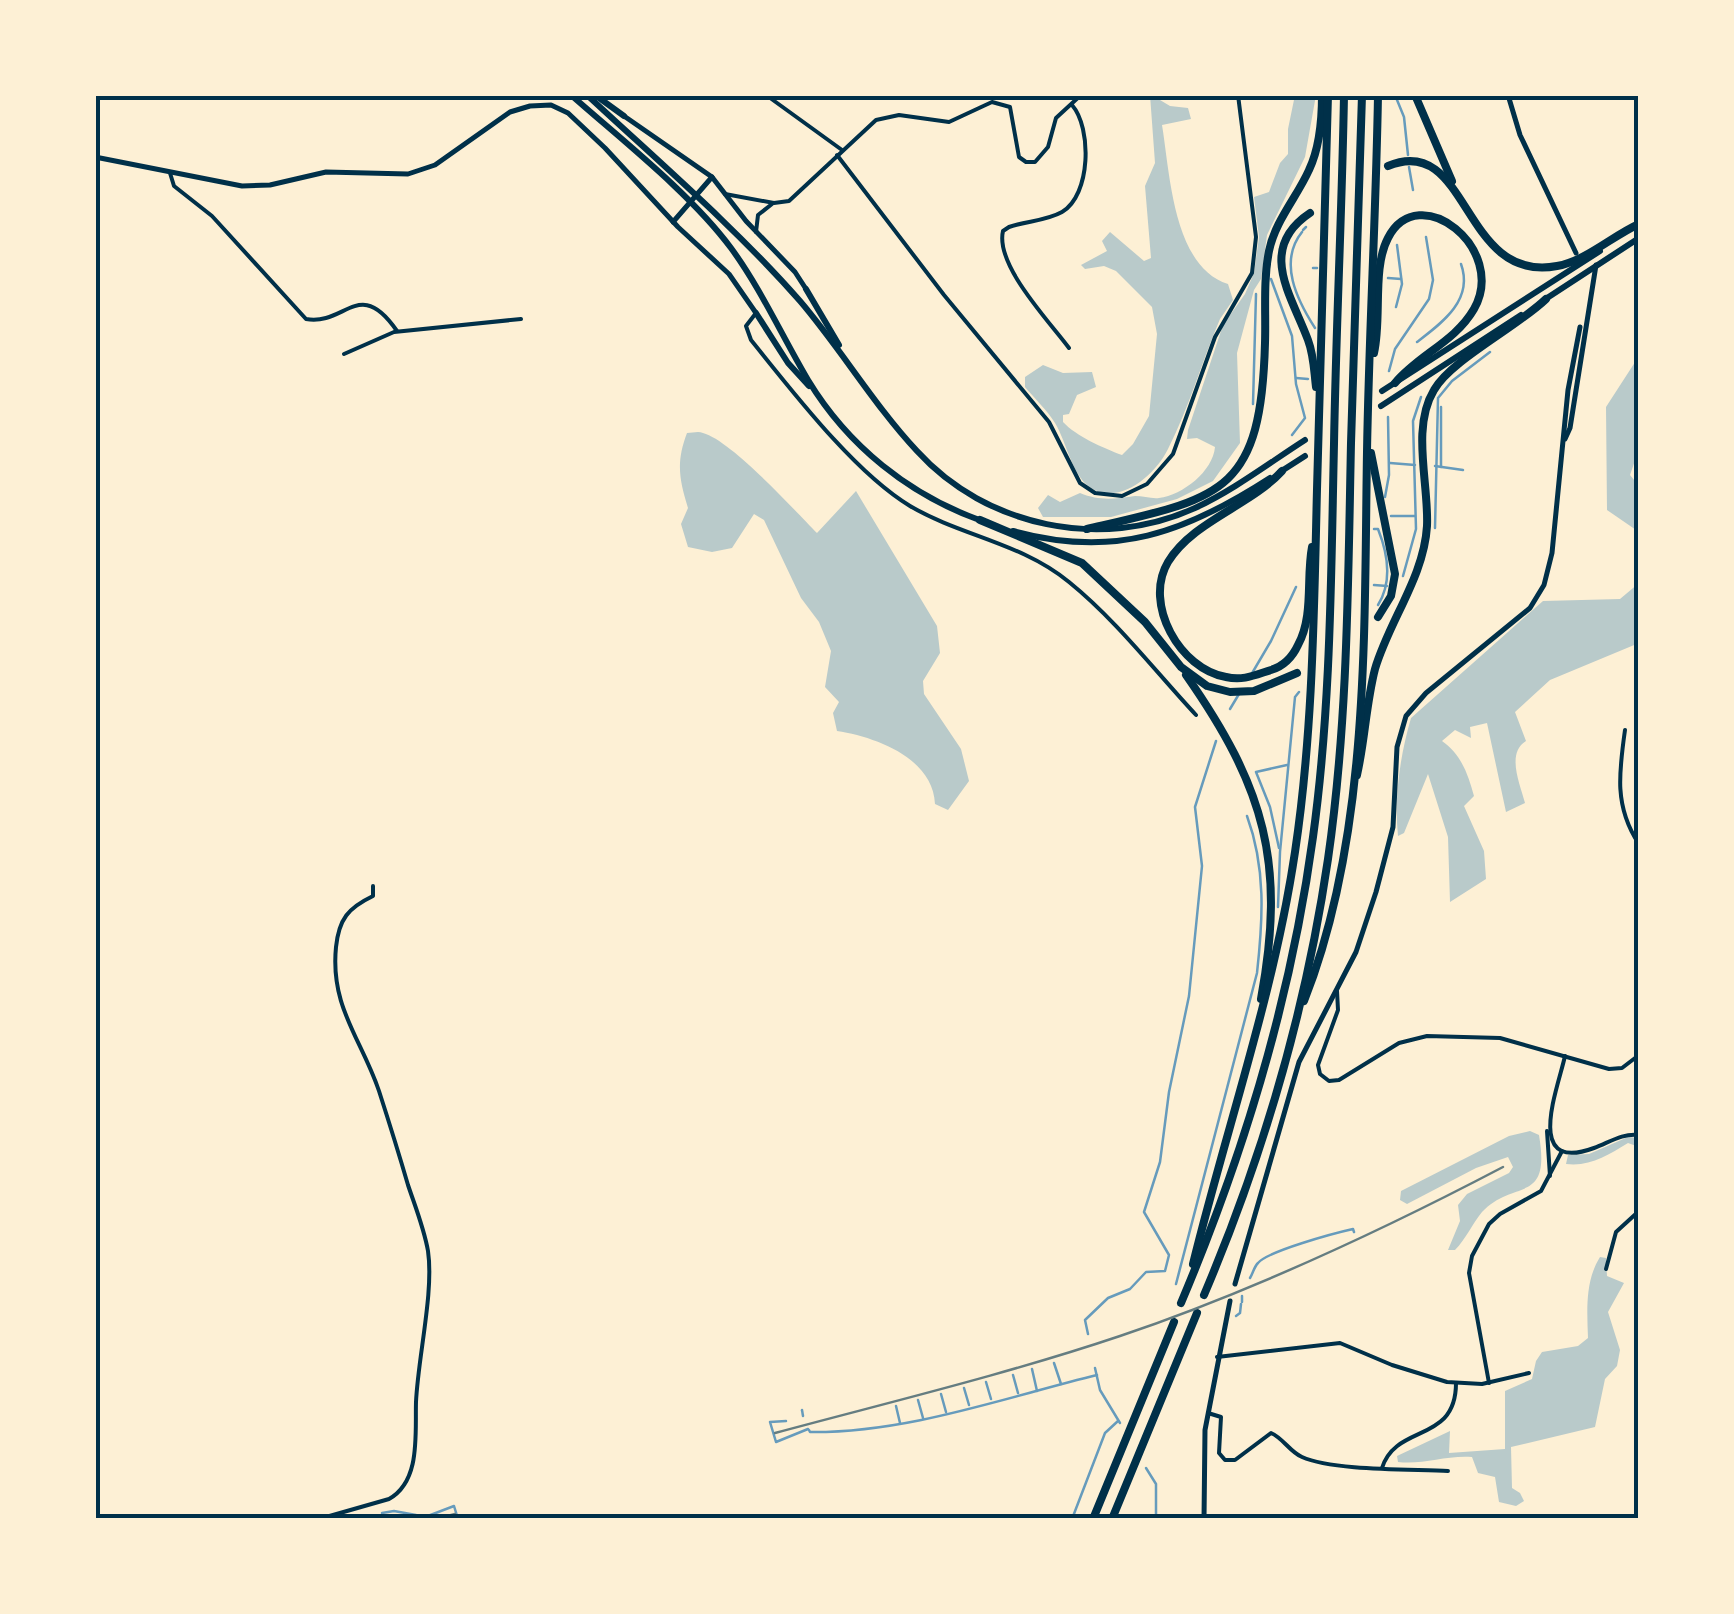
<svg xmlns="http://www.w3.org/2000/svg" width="1734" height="1614" viewBox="0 0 1734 1614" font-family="Arial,sans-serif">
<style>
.green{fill:#b9caca}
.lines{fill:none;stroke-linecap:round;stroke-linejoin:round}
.stream{stroke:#669bbc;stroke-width:2.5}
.minor{stroke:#003049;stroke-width:4}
.tertiary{stroke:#003049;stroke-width:5}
.trunk{stroke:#003049;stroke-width:6}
.motorway{stroke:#003049;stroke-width:8}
.rail{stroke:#657d81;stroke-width:2.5}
.neatline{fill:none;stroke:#003049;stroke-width:4}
</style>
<rect width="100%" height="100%" fill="#fdf0d5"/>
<g class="green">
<path d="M 1150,95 L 1159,95 L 1160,100 L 1170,106 L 1188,108 L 1191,119 L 1162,125 C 1170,173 1173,267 1228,284 L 1233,300 L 1220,319 C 1202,361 1189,408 1168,449 C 1155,476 1116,509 1087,485 C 1071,471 1066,441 1055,423 C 1047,410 1035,399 1025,387 L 1025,377 L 1043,365 L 1063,373 L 1092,372 L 1096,387 L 1077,395 L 1069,414 L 1063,415 L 1063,422 C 1076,436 1103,448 1122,455 L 1133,444 L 1149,416 L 1157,334 L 1152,307 L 1116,271 L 1104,266 L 1085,269 L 1081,265 L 1107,251 L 1102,241 L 1110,232 L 1144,261 L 1151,258 L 1145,186 L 1155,163 Z"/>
<path d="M 1295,95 L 1316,95 L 1305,157 L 1267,235 L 1261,279 L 1254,290 L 1237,353 L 1240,443 L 1213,481 L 1177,499 L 1111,517 L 1043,517 L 1038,508 L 1048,495 L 1060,502 L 1080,493 C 1099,501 1115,499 1135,496 C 1143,496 1152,499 1159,498 C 1183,495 1213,471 1215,447 L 1197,438 L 1187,439 L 1188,430 L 1223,325 L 1245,294 L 1254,273 L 1259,237 L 1254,197 L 1269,192 L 1280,163 L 1288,154 L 1288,129 Z"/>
<polygon points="1639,356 1639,449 1630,475 1639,486 1639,532 1607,510 1606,407"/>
<path d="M 687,433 C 693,433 698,431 703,433 C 732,441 794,510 817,533 L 856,491 L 937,626 L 940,653 L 923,681 L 924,694 L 961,749 L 969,781 L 948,810 L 935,804 C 933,758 876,737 837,731 L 833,713 L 839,702 L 825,687 L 831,651 L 819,622 L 801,598 L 764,520 L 754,514 L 732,548 L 712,552 L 688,547 L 681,524 L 688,508 C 679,479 676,462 687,433 Z"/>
<path d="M 1639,583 L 1639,643 L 1550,680 L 1515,712 L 1526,741 C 1506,753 1520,784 1525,803 L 1506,812 L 1487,723 L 1470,727 L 1471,738 L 1455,730 L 1442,741 C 1461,754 1468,774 1474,796 L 1464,806 L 1484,851 L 1486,879 L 1450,902 L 1448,837 L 1428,774 L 1404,833 L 1398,836 C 1394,797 1400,756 1411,718 L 1543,601 L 1620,599 Z"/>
<path d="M 1530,1131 L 1539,1135 C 1551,1206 1514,1178 1482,1212 C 1472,1224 1466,1239 1455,1250 L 1448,1250 L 1460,1221 L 1458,1205 L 1467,1194 L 1509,1173 L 1513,1167 L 1508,1157 L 1476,1168 L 1407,1204 L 1400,1200 L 1401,1191 L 1509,1136 Z"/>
<path d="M 1628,1137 L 1639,1138 L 1639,1147 L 1628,1143 C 1608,1155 1590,1167 1566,1164 L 1568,1155 L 1589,1154 Z"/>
<path d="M 1600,1257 L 1606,1258 L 1607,1276 L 1624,1283 L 1608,1312 L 1620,1350 L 1617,1366 L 1605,1379 L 1595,1427 L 1511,1447 L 1512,1488 L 1520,1493 L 1524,1501 L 1516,1506 L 1499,1502 L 1495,1477 L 1478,1473 L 1472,1457 C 1446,1455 1423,1465 1398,1462 L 1397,1456 L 1450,1431 L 1449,1453 L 1505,1449 L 1505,1391 L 1532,1379 L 1536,1361 L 1542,1352 L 1578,1346 L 1588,1338 C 1587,1310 1585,1281 1600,1257 Z"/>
</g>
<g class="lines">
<g class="stream">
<polyline points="1395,95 1404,117 1408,155"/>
<polyline points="1409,167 1413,190"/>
<polyline points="1303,230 1306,227"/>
<path d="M 1302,232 C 1278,262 1297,300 1315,328"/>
<polyline points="1313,268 1317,268"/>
<polyline points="1388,278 1401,279"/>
<polyline points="1271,279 1292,336 1296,384 1305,418 1292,435"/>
<polyline points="1396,307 1402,284 1397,245"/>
<path d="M 1417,342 C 1442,323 1474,300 1461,264"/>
<polyline points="1389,371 1395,349 1429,299 1433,280 1426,237"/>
<polyline points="1296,378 1308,379"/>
<polyline points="1253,404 1256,294"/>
<polyline points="1390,463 1415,465"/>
<polyline points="1435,466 1463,470"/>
<polyline points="1441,467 1441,407"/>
<polyline points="1385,497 1389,475 1388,417"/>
<polyline points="1391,516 1415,516"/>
<polyline points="1435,528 1438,398 1452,381 1490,352"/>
<path d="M 1374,529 L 1378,529 C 1388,554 1393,581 1378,605"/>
<polyline points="1403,576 1416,529 1413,421 1421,397"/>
<polyline points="1374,585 1387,586"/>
<polyline points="1251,675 1271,641 1296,587"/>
<polyline points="1230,709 1239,694"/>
<polyline points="1279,848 1270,807 1256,772 1287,765"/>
<polyline points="1278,907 1280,852 1295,697 1299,692"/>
<path d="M 1250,1278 C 1253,1273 1254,1267 1258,1263 C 1268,1251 1335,1233 1353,1229 L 1354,1232"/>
<path d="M 1176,1284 L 1257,973 C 1263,919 1266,868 1247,816"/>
<polyline points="1242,1302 1242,1296"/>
<polyline points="1236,1316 1240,1313 1241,1304"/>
<polyline points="1088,1334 1085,1320 1108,1298 1130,1289 1146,1272 1165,1271 1169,1255 1144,1212 1160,1162 1169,1092 1189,996 1202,866 1195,807 1216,741"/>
<polyline points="1054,1363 1061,1384"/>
<polyline points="1095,1368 1100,1390 1120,1423"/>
<polyline points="1032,1369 1037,1391"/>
<polyline points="1013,1375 1018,1393"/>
<polyline points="986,1382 991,1399"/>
<polyline points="964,1388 969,1405"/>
<polyline points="941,1394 946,1412"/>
<polyline points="918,1400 923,1418"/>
<polyline points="896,1406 900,1423"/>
<polyline points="802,1410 803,1416"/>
<polyline points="786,1421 770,1422 776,1442 808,1429"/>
<path d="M 809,1430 L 810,1432 C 907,1433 1003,1398 1097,1375"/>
<polyline points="1146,1468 1156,1484 1156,1519"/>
<polyline points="382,1513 394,1511 416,1515 418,1519"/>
<polyline points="420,1519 454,1506 458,1519"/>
<polyline points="1072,1519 1105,1433 1118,1421"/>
</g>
<g class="minor">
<polyline points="766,95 842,150"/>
<polyline points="837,155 944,295 1049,422 1080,483 1095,493 1122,496 1147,484 1173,454 1215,337 1252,273 1256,237 1238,95"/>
<path d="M 170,173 L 174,186 L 212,216 L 306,319 C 346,326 359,276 397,331"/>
<polyline points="725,194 774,203 789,201 876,120 899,115 949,122 992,102 1010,107 1019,157 1026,162 1035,162 1048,147 1056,118 1081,95"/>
<polyline points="756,232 758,215 772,204"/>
<path d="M 756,313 L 746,326 L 751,340 C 793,392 854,472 910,506 C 961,536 1022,543 1069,582 C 1116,620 1155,671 1196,715"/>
<path d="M 1069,348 C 1049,321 995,265 1003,231 L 1009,227 C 1026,221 1046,221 1062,212 C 1091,195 1092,128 1072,105"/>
<polyline points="344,354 394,332 521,319"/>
<path d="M 1625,730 C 1619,772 1614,807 1639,844"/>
<polyline points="1337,991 1338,1010 1318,1065 1320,1074 1329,1081 1339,1080 1399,1043 1427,1036 1500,1038 1609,1069 1622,1068 1639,1055"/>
<path d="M 1565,1056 C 1558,1088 1523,1174 1594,1148 C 1610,1142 1622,1133 1639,1135"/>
<polyline points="1547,1131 1550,1176"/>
<polyline points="1606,1269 1616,1232 1639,1211"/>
<polyline points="1217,1357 1340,1343 1392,1365 1447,1382 1482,1384 1529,1373"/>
<polyline points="1489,1383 1469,1273 1472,1256 1489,1224 1500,1214 1541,1191 1562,1151"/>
<path d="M 1208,1413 L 1221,1417 L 1219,1453 L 1225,1460 L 1235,1460 L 1271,1433 C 1283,1438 1290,1452 1302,1457 C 1333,1471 1413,1469 1448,1471"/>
<path d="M 1382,1468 C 1396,1423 1456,1444 1456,1383"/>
<path d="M 319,1519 L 389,1499 C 421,1481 415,1434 416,1402 C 418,1357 434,1292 428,1251 C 424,1228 415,1206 408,1185 C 399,1154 389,1122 379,1091 C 361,1038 330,1007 336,947 C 339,919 348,908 373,896 L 373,886"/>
</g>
<g class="tertiary">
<polyline points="1508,95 1520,135 1576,253"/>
<polyline points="624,116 712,177 746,221 795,272 806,289"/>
<polyline points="95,157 242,186 270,185 326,172 408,174 435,165 510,112 530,106 551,105 568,113 605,148 678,227 729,274 756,313"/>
<polyline points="673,222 712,177"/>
<polyline points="1565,439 1570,428 1596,265"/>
<polyline points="1235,1284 1299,1062 1356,952 1376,892 1393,827 1397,747 1406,716 1426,693 1530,608 1544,585 1552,553 1568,390 1580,327"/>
<polyline points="1204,1519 1205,1430 1230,1301"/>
</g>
<g class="trunk">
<path d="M 571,95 C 622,140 691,194 731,248 C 761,289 782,336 808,380 C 848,446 909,495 982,521"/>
<path d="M 587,95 C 659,162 735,227 800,301 C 841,349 874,405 917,451 C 986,527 1101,551 1195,508 C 1234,490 1269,463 1305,440"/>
<polyline points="595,95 624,116"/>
<polyline points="806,289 839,345"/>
<polyline points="1544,300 1639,238"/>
<polyline points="756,313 788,363 809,386"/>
<polyline points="1382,391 1600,251"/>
<polyline points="1381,406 1521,315"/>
<polyline points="1280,472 1305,456"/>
<path d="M 1013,531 C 1114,559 1185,533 1270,478"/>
</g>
<g class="motorway">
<polyline points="1415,95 1452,181"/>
<path d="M 1388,166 C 1470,132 1461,284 1557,266 C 1586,261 1612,236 1639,224"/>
<path d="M 1310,213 C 1256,249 1292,296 1308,340 C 1314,356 1314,371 1316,387"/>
<path d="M 1374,353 C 1382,319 1372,268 1388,238 C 1419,178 1508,249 1474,309 C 1455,342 1418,355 1395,383"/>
<polyline points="1371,453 1395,574 1391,596 1378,617"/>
<path d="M 1282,471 C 1250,506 1193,521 1168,562 C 1143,604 1180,669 1226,677 C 1243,681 1255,675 1271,670 C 1284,666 1292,658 1298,645 C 1314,616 1306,578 1312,547"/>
<polyline points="980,520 1082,563 1145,622 1181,667 1207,686 1230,692 1254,691 1297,673"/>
<path d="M 1087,529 C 1221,498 1261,495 1265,343 C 1266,313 1263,281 1269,251 C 1275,221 1297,197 1309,170 C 1320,147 1322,120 1322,95"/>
<path d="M 1186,675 C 1265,788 1286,863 1261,999"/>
<path d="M 1357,775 C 1365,740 1366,704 1375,669 C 1389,621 1424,577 1427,526 C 1429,484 1411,428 1434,390 C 1451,360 1517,327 1546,299"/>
<path d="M 1304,1001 C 1370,835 1364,629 1367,452 C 1369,333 1376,214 1378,95"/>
<path d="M 1193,1264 C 1227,1126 1274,993 1295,852 C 1313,732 1314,610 1317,489 C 1320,358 1325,226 1328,95"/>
<path d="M 1204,1295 C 1263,1156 1306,1009 1328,859 C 1348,721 1348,582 1351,443 C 1354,327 1359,211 1362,95"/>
<path d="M 1181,1303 C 1244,1154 1291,998 1313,837 C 1331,707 1331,575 1334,444 C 1336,328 1342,211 1344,95"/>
<polyline points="1093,1519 1174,1322"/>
<polyline points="1112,1519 1197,1313"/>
</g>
<g class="rail">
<path d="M 775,1433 C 890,1402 1007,1374 1120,1336 C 1253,1291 1379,1232 1503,1167"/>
<polyline points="436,1519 455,1514"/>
</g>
</g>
<rect width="1734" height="1614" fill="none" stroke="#fdf0d5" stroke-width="195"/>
<rect x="98" y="98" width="1538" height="1418" class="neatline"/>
</svg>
